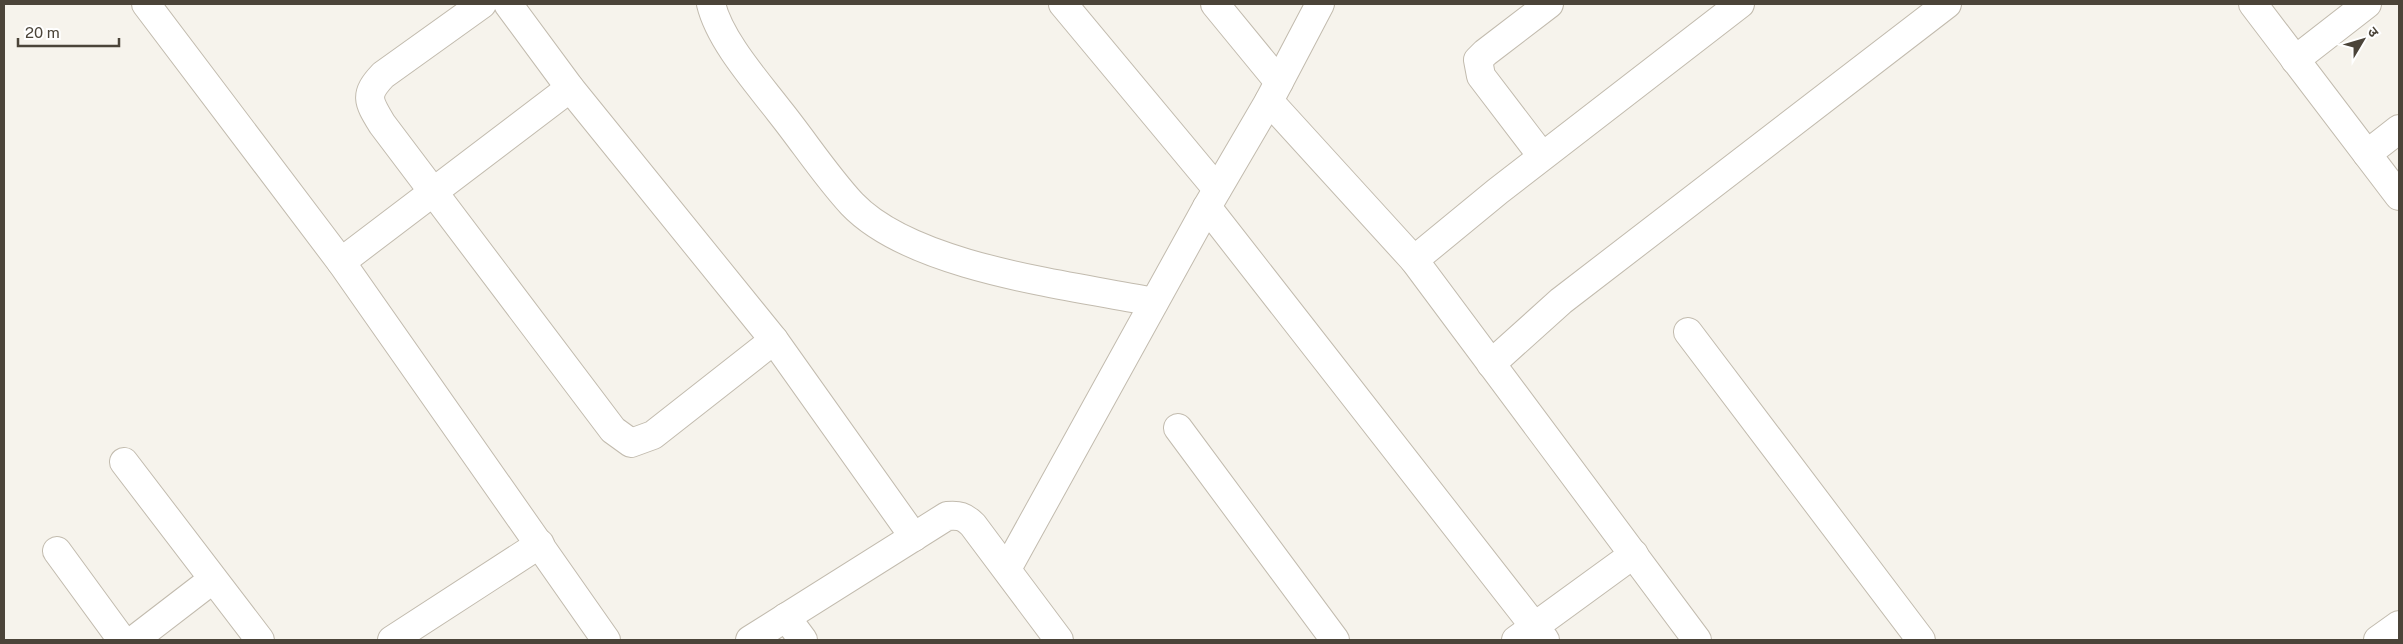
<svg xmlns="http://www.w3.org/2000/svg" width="2403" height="644" viewBox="0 0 2403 644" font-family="'Public Sans','Noto Sans Devanagari',sans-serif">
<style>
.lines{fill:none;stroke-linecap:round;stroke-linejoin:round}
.minor-casing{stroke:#c2bbae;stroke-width:30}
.minor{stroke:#fff;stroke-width:28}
</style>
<rect width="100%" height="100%" fill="#f6f3ec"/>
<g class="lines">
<defs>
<g id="minor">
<polyline points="146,4 341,262 606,640"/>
<path d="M 482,4 L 383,75 C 364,95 368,101 382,124 L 613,430 L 631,443 L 653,435 L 774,340"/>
<polyline points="508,4 570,88 774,340 914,537"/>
<path d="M 711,4 C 720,41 757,82 780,112 C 804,142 826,176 852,204 C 913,268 1069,285 1154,302"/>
<polyline points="1063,4 1217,189"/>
<polyline points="1215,4 1279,82"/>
<polyline points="2253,4 2399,196"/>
<polyline points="2295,60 2367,4"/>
<polyline points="1269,101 1414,260 1697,640"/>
<polyline points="2367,154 2399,129"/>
<polyline points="1542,156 1481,76 1478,60 1485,53 1549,4"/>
<polyline points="1207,207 1545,640"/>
<polyline points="1414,260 1498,191 1740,4"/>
<polyline points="341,262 570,88"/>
<polyline points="1688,332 1921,640"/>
<polyline points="1491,364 1561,301 1947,4"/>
<polyline points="1178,428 1335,640"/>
<polyline points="124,462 260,640"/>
<polyline points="57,551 122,640"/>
<polyline points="1007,569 1207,207 1269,101 1320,4"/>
<polyline points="786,617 803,640"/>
<polyline points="134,640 212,580"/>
<polyline points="392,640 540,544"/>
<path d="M 750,640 L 947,516 C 959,515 964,516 973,525 L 1059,640"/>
<polyline points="1516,640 1634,554"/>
<polyline points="2378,640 2399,625"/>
</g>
</defs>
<use href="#minor" class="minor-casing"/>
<use href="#minor" class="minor"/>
</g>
<rect width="2403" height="644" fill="none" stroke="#4b4439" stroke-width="10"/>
<g transform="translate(2363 40) rotate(52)" stroke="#ffffff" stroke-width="4" paint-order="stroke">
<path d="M0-4L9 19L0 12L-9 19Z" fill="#4b4439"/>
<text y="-8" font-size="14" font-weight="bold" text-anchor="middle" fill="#4b4439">उ</text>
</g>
<path d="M18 38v8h101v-8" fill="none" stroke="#4b4439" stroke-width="2.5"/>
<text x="25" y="38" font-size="15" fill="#4b4439" stroke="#ffffff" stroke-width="4" paint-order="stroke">20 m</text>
</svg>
